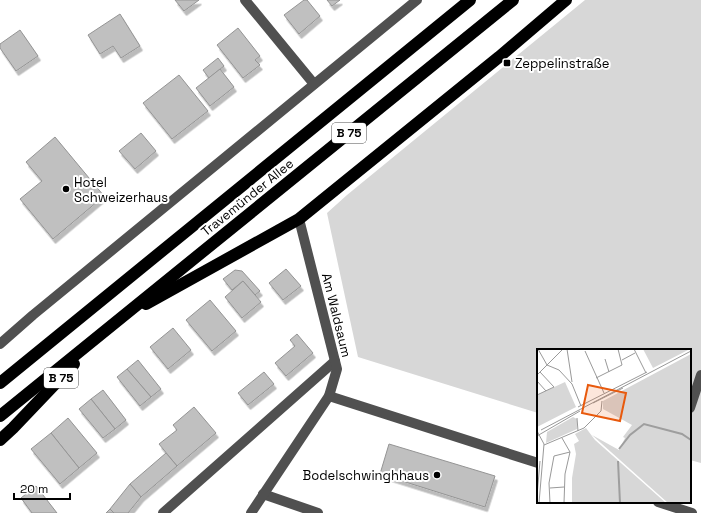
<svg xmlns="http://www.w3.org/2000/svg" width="701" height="513" viewBox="0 0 701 513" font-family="'Space Grotesk',sans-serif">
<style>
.green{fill:#d7d7d7}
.building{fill:#c0c0c0;stroke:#949494;filter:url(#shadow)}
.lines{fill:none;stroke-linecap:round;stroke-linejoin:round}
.minor{stroke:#505050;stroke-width:10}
.highway{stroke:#000;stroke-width:12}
.poi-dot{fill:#000;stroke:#fff;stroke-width:1.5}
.labels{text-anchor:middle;stroke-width:4;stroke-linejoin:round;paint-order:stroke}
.shield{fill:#fff;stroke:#4c4c4c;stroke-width:1}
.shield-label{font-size:12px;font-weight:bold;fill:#000}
.poi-label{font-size:13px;fill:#000;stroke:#fff;text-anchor:start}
.street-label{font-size:13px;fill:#000;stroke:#fff}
.inset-river{fill:none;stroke:#9e9e9e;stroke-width:2}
.inset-road{fill:none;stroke:#999;stroke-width:1}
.view{fill:#e8590c;fill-opacity:0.15;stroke:#e8590c;stroke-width:2}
.inset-edge{fill:none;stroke:#000;stroke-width:2}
</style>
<defs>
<filter id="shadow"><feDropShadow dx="2.5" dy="4.5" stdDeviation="0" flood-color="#0004"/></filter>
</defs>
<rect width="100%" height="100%" fill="#fff"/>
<polygon class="green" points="585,0 701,0 701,463 690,460 690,350 538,350 538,413 358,357 327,213 347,195"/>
<g class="building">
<polygon points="175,0 199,0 184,11"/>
<polygon points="304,0 307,0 320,16 299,34 284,15"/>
<polygon points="327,0 340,0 332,6"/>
<polygon points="120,14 140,46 121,58 113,46 100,54 88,35"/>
<polygon points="238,28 260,56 255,60 260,65 243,78 217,45"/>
<polygon points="20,30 38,56 16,71 0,48 0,44"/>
<polygon points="218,58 224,66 209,78 203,70"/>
<polygon points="220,69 234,87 210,106 196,88"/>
<polygon points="179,75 208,111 172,139 143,103"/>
<polygon points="141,133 156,151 135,169 119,151"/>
<polygon points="55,137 104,196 53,239 20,199 42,181 26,162"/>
<polygon points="286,269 301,286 283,300 269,283"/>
<polygon points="235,270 242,271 260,291 255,295 243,281 232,290 223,279"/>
<polygon points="243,281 261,302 242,318 225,297"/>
<polygon points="210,300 236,331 212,351 186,320"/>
<polygon points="173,328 191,350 168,369 150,347"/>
<polygon points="297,334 313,353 286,376 275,363 295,346 290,340"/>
<polygon points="138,360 161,389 151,397 127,369"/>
<polygon points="127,369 151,397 140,406 117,377"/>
<polygon points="264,372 274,384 248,405 238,393"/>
<polygon points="103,390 126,420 115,429 91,399"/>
<polygon points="91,399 115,429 103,438 79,409"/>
<polygon points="194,407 216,433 177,466 159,444 177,430 173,425"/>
<polygon points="68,418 97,453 79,468 51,433"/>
<polygon points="51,433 79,468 60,484 31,449"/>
<polygon points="389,444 495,476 485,507 380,474"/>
<polygon points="166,453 177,466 141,497 130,484"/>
<polygon points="130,484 141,497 128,513 114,513 110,509"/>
<polygon points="36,486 57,513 32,513 21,498"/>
<polygon points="110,509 114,513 106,513"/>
</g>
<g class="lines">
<g class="minor">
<polyline points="245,0 314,84"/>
<polyline points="0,344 33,315 417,0"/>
<polyline points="329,396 538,463"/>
<polyline points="690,408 701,375"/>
<polyline points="263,494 318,513"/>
<polyline points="658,502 692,513"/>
<polyline points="163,513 335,361"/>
<polyline points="251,513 329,396 337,369 299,219"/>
</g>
<g class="highway">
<polyline points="146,304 299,219 499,57 566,0"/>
<polyline points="0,383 470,0"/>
<polyline points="0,416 513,0"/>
<polyline points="0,440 13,428 74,364"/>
</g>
</g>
<g class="poi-dot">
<rect x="503" y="59" width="8" height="8" rx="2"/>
<circle cx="66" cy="189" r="4"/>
<circle cx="437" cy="475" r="4"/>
</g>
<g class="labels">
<g class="shield">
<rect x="332" y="123" width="34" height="20" rx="3"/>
<rect x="44" y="368" width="34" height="20" rx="3"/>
</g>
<g class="shield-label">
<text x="349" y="137">B 75</text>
<text x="61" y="382">B 75</text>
</g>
<g class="poi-label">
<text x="515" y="68">Zeppelinstraße</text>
<text x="74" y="187">Hotel<tspan x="74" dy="15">Schweizerhaus</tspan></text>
<text x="429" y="480" text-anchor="end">Bodelschwinghhaus</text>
</g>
<g class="street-label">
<text transform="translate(247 197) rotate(-39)" y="5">Travemünder Allee</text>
<text transform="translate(337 315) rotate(76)" y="5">Am Waldsaum</text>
</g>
</g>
<g transform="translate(537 349)">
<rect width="154" height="154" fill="#fff"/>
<path d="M 106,0 L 153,0 L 116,19 ZM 154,5 L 154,154 L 131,154 L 55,86 L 82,101 L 88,89 L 86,88 L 95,76 L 66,60 L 66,52 ZM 28,33 L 39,58 L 0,78 L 0,46 ZM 36,68 L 40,70 L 40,80 L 9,94 L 10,83 ZM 49,79 L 58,91 L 129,154 L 35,154 L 35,129 L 39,105 L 37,95 L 42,92 L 38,85 Z" fill="#d7d7d7"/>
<path class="inset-river" d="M 82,100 L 93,86 L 107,75 L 145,85 L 154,91M 81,112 L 83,154"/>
<path class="inset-road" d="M 1,0 L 10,16 L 22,21 L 35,35 L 44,57M 30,0 L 35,33M 97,0 L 109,24M 48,2 L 67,44M 68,10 L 72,23M 85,11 L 98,4M 0,26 L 26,0M 59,29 L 85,16 L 81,0M 0,32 L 9,42M 0,46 L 17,38 L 3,23M 56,54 L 86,39M 41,58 L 110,23M 40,69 L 41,82M 4,81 L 154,2M 0,82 L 7,95 L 2,154M 0,87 L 43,62M 25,89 L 33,103 L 28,125 L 27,154M 7,96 L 47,79 L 64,62 L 65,52M 13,139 L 27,138M 0,147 L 3,112M 13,154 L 12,134 L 17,107 L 33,103"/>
<path class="view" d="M 51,36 L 89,44 L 83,72 L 45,64 Z"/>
<rect width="154" height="154" class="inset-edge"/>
</g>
<path d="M14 493v6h56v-6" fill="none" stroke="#000000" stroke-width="2"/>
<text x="20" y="493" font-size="12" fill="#000000" stroke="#ffffff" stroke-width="3" paint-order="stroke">20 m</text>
</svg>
